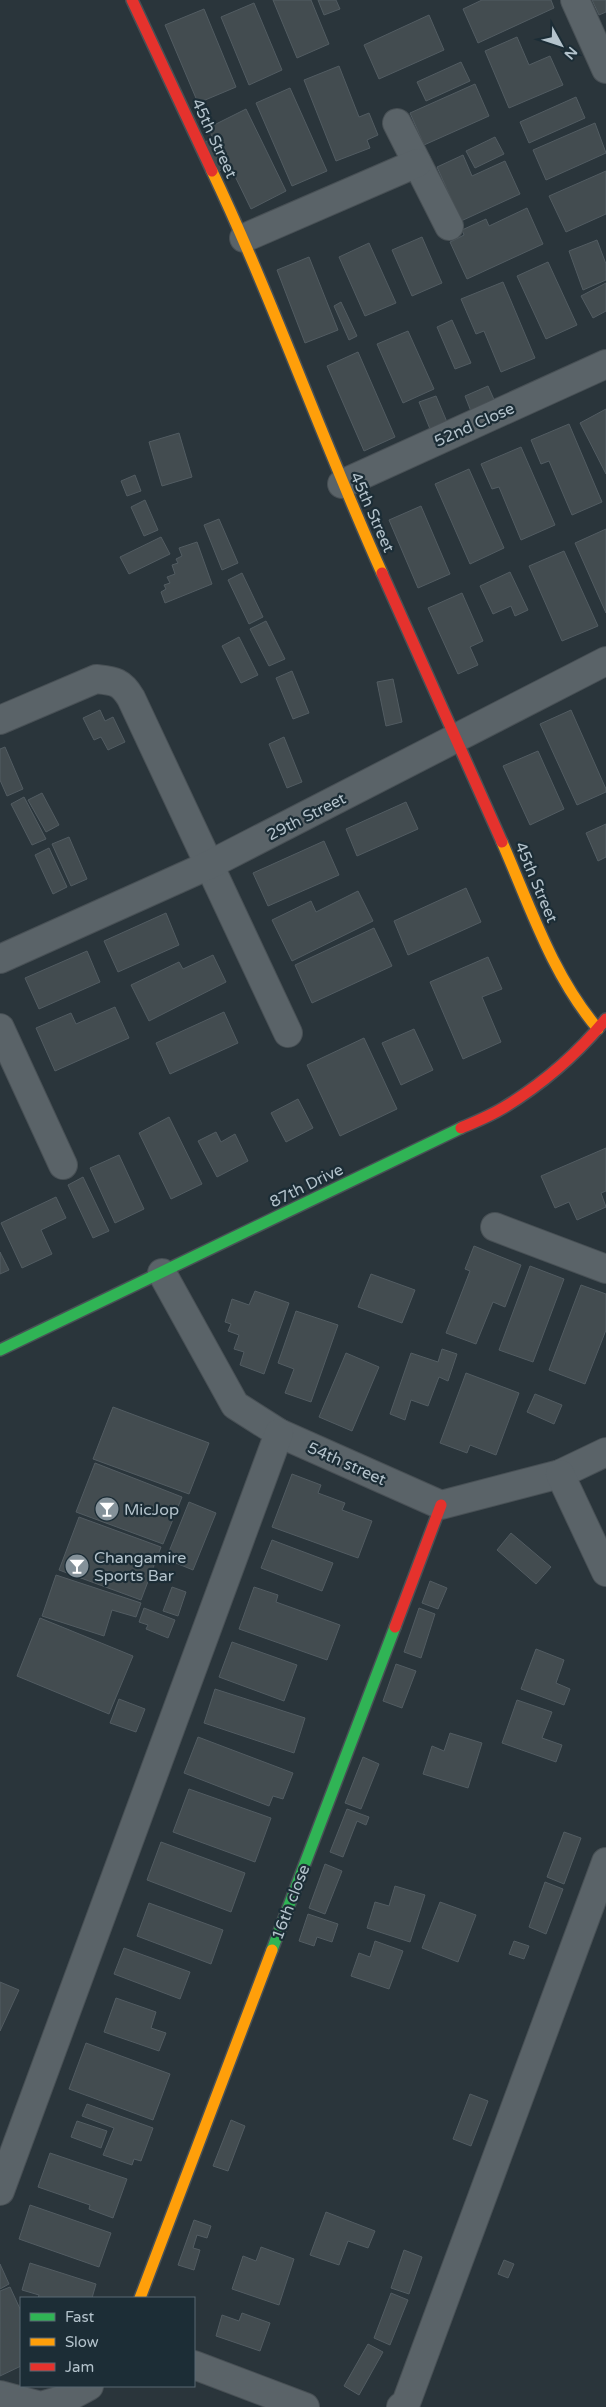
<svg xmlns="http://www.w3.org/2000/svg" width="606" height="2407" viewBox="0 0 606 2407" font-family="'Varela Round',sans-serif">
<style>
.building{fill:#434c50;stroke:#525c62}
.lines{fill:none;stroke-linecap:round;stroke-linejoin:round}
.street-casing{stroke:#485055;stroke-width:30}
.fast-casing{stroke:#485055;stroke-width:14}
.slow-casing{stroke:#485055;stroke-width:14}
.jam-casing{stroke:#485055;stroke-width:14}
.street{stroke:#5a6368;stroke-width:28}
.fast{stroke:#30b455;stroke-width:11}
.slow{stroke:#ff9f0a;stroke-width:11}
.jam{stroke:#e5322d;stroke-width:11}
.labels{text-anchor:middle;stroke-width:4.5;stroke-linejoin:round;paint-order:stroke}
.street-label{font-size:16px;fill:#b4c3cc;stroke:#1c2d36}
.poi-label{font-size:16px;fill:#b4c3cc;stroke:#1c2d36;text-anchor:start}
</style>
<rect width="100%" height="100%" fill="#2a353b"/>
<g class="building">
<polygon points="273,0 311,0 329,44 297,58"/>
<polygon points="318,0 336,0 340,9 324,15"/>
<polygon points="482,0 551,0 554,8 478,43 463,9"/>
<polygon points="592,0 606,0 606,12 599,15"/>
<polygon points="254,3 282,70 249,85 221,17"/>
<polygon points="204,9 236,87 198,103 165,25"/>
<polygon points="429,15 444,50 379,79 364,45"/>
<polygon points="517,37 529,65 550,56 563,85 509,108 485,51"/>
<polygon points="461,62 470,81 426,101 417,82"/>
<polygon points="339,66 359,117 369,113 378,135 367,140 370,148 336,161 304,80"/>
<polygon points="475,84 489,116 424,145 410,113"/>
<polygon points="290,88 327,171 292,186 256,103"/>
<polygon points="576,97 585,118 529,143 520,122"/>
<polygon points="246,109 286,191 251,209 230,166 215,173 201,144 213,138 208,128"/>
<polygon points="595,123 606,153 546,180 533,150"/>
<polygon points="495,137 504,154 475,168 466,151"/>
<polygon points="463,155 472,176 505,161 520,194 461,221 437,167"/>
<polygon points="606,171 606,214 566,232 549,196"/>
<polygon points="527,208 543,244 467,279 450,242 464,235 462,230 486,219 489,226"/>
<polygon points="422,237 442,283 412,296 392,250"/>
<polygon points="597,240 606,264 606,280 583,290 569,251"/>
<polygon points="369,243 396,303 365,316 339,257"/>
<polygon points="309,257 338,330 305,343 277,270"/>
<polygon points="548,262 577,325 546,339 517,276"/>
<polygon points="503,282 535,358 501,372 484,331 476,334 461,299"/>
<polygon points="606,283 606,311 593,318 581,296"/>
<polygon points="341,302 357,336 349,340 334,306"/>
<polygon points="452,320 471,363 455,369 437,327"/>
<polygon points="408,331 434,389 403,403 377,344"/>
<polygon points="358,352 395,437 364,451 327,366"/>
<polygon points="488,386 496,404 472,414 465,396"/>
<polygon points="436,396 447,422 430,429 419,402"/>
<polygon points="606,409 606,474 580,423"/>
<polygon points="569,424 602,502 572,515 549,461 541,464 531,440"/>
<polygon points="179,433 192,477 162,486 149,442"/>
<polygon points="521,447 555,525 521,540 499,487 492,489 481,464"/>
<polygon points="469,469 504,548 470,564 435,484"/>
<polygon points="135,475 141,491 127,496 121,481"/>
<polygon points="145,500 158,530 144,536 131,507"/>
<polygon points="421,506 450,574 418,588 389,520"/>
<polygon points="219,519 238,563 222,570 204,525"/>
<polygon points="606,529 606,613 575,543"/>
<polygon points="161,537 170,554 129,574 120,557"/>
<polygon points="197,542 212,584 165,603 161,592 166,589 164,585 170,583 167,577 175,574 172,565 178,563 176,559 182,556 179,548"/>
<polygon points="564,551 598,626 562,641 529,566"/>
<polygon points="510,572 528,610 515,616 511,606 493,614 480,586"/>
<polygon points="242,573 263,617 249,624 228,580"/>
<polygon points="462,593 483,641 470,647 478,665 458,674 428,608"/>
<polygon points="266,621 285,659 269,666 250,629"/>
<polygon points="239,637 258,675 241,683 222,646"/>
<polygon points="292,671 309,713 293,719 276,678"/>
<polygon points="393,679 402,722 386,726 377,682"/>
<polygon points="100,710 105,721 113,717 125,742 108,750 101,737 94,740 83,718"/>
<polygon points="571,710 606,789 606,792 577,805 540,724"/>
<polygon points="284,737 302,782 287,788 269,744"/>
<polygon points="5,747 23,789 7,796 0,780 0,749"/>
<polygon points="538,751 564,809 530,825 503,766"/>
<polygon points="42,793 59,825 46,832 28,800"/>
<polygon points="24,797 46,839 32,845 11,804"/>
<polygon points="406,802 418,829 357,856 346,829"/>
<polygon points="606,824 606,857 598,861 586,833"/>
<polygon points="69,837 87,879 71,886 52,844"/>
<polygon points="324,841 339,875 268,906 253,873"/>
<polygon points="49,848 67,887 53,894 35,855"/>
<polygon points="466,888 481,922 408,955 394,921"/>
<polygon points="358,891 373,921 292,961 272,920 311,901 316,912"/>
<polygon points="166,913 179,945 118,972 104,941"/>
<polygon points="374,928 392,966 312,1003 295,965"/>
<polygon points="87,951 100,982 39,1009 25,978"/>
<polygon points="213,955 226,982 149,1021 131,985 179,962 183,969"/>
<polygon points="488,957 502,989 482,997 501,1042 463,1059 430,982"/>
<polygon points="115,1007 129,1038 55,1071 36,1028 71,1013 76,1024"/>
<polygon points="224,1012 238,1043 170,1074 156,1043"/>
<polygon points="414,1029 433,1070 401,1085 382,1043"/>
<polygon points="364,1038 397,1109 340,1136 307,1065"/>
<polygon points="298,1099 313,1128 286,1142 271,1113"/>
<polygon points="169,1117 202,1184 171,1199 139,1133"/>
<polygon points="216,1132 221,1142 235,1134 248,1161 217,1177 198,1141"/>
<polygon points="606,1148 606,1191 601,1193 606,1207 577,1220 569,1202 555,1208 541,1176"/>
<polygon points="119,1155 144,1209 115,1223 90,1168"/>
<polygon points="83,1177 109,1231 93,1238 68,1185"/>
<polygon points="56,1197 66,1218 41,1230 52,1254 22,1268 1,1223"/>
<polygon points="474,1246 521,1265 505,1307 493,1302 476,1344 446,1333 470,1271 465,1269"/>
<polygon points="0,1252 9,1270 0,1274"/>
<polygon points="530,1266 564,1279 533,1362 499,1350"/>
<polygon points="371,1274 415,1290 402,1323 358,1307"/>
<polygon points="581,1285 606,1294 606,1330 585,1384 549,1370"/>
<polygon points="255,1291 289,1303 264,1374 240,1365 244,1352 234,1349 239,1335 228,1331 231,1324 225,1322 232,1299 249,1305"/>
<polygon points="296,1311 338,1325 311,1402 285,1393 294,1369 278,1363"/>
<polygon points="442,1349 457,1354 448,1381 439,1377 428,1406 411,1400 405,1420 390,1414 411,1353 438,1362"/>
<polygon points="346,1353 379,1367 352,1431 319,1417"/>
<polygon points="466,1373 519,1393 496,1455 470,1445 467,1453 440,1443"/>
<polygon points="535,1394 562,1405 554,1424 527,1412"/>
<polygon points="113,1407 209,1443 189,1494 93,1459"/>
<polygon points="95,1463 182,1497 163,1544 76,1512"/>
<polygon points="292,1474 321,1485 318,1493 345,1503 342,1510 372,1521 358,1558 272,1527"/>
<polygon points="189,1502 216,1513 193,1570 166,1559"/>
<polygon points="79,1517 161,1547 141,1600 59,1570"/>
<polygon points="511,1533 551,1567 536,1584 497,1550"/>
<polygon points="272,1540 333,1563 322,1591 261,1568"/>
<polygon points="56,1575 141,1603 136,1617 112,1610 104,1636 42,1616"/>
<polygon points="430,1581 447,1588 438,1609 422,1603"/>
<polygon points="172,1587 186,1592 178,1616 163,1611"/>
<polygon points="254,1587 278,1595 276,1602 340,1625 327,1660 239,1629"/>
<polygon points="144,1608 175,1620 168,1638 146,1629 148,1625 139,1622"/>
<polygon points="419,1608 435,1614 421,1658 404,1652"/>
<polygon points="40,1618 133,1656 109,1714 17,1676"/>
<polygon points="232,1642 297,1665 284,1701 219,1677"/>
<polygon points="536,1649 564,1660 556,1683 570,1689 564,1705 521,1689"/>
<polygon points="396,1664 416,1671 402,1708 383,1701"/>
<polygon points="215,1689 305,1718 294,1753 204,1723"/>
<polygon points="119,1699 145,1709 136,1732 110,1723"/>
<polygon points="517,1700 552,1712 542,1738 562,1745 556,1762 502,1743"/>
<polygon points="450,1733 482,1743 468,1788 423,1774 432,1746 444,1751"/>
<polygon points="198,1737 293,1773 283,1799 273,1796 269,1806 184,1773"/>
<polygon points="363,1757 379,1764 361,1809 345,1803"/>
<polygon points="189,1789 271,1818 255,1862 173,1832"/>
<polygon points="347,1809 369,1817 366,1825 357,1821 343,1857 330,1852"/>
<polygon points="564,1832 581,1838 564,1884 547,1877"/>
<polygon points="161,1842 245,1873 231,1912 147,1880"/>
<polygon points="325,1864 342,1871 325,1914 309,1908"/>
<polygon points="545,1882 563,1889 546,1934 529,1927"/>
<polygon points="395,1886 425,1895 410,1942 367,1928 375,1902 389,1906"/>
<polygon points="440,1902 476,1915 458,1962 422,1948"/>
<polygon points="149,1903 223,1930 211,1964 137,1936"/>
<polygon points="308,1914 338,1924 332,1942 317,1937 314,1946 299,1941"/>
<polygon points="375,1941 403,1951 389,1989 351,1976 359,1953 370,1957"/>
<polygon points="514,1941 529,1946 524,1959 509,1954"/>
<polygon points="124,1948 190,1972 180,1999 114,1974"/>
<polygon points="0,1982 19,1990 0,2031"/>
<polygon points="116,1998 156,2012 151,2028 166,2033 159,2051 104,2032"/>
<polygon points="86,2043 170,2074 153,2120 69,2089"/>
<polygon points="470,2094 488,2101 471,2146 453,2139"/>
<polygon points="87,2104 153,2128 141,2161 134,2159 132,2165 103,2155 114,2128 82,2116"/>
<polygon points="231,2120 245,2126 228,2171 213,2166"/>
<polygon points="77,2121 107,2131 101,2148 71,2137"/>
<polygon points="50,2153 127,2179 113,2218 89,2209 90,2205 38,2187"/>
<polygon points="30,2205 111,2233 99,2267 19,2239"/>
<polygon points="326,2212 375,2231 368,2248 348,2241 339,2265 310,2255"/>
<polygon points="194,2220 211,2226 207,2238 197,2235 193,2248 200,2250 194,2270 178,2265"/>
<polygon points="261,2247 294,2259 279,2305 232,2289 243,2256 256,2261"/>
<polygon points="404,2250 422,2257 409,2294 391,2288"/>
<polygon points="504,2260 514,2264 508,2278 498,2274"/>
<polygon points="30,2263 96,2284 92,2298 38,2298 39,2295 22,2290"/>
<polygon points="0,2264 9,2284 0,2289"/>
<polygon points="10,2287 21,2311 21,2366 0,2376 0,2291"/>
<polygon points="391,2293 408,2300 390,2345 374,2338"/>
<polygon points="242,2313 270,2323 260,2351 216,2336 222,2315 239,2321"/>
<polygon points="368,2344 383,2352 359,2395 344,2386"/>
</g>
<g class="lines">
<defs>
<g id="street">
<polyline points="575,0 606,69"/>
<polyline points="397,123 449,226"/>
<polyline points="244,238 417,163"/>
<polyline points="342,484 606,364"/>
<path d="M 0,720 L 96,679 C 114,681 121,681 131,698 L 288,1033"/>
<polyline points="0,959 209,865 606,661"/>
<polyline points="0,1028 63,1165"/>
<polyline points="495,1227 606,1269"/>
<polyline points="162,1273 235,1405 279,1433 441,1505 560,1474 606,1452"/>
<polyline points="560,1474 606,1572"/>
<polyline points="0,2191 279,1433"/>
<polyline points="194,2365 305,2407"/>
<polyline points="0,2395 41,2406 65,2399 89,2386"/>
<polyline points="401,2407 406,2403 606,1862"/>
</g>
<g id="fast">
<polyline points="0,1350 461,1128"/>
<polyline points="272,1950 395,1627"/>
</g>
<g id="slow">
<path d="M 212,171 C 274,302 322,440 382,573"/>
<path d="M 502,842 C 530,906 552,975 598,1029"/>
<polyline points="140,2298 272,1950"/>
</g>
<g id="jam">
<polyline points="132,0 212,171"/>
<polyline points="382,573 502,842"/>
<path d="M 461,1128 C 475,1122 490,1116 503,1108 C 541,1085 578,1053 606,1019"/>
<polyline points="395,1627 441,1505"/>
</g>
</defs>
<use href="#street" class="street-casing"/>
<use href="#fast" class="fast-casing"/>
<use href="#slow" class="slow-casing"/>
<use href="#jam" class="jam-casing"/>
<use href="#street" class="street"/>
<use href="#fast" class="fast"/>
<use href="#slow" class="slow"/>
<use href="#jam" class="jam"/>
</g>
<defs>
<symbol id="bar-disc" viewBox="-11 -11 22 22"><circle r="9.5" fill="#849199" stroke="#1c2d36"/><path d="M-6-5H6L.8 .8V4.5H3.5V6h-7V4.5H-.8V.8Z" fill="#fff"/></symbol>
</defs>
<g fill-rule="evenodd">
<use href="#bar-disc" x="93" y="1495" width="28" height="28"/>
<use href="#bar-disc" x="63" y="1552" width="28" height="28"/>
</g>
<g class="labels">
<g class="street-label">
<text transform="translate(215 138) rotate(65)" y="6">45th Street</text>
<text transform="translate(474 424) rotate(-24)" y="6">52nd Close</text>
<text transform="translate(373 512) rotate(66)" y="6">45th Street</text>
<text transform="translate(306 816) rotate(-27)" y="6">29th Street</text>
<text transform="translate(537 882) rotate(67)" y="6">45th Street</text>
<text transform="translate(306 1185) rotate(-26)" y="6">87th Drive</text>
<text transform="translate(347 1463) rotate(24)" y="6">54th street</text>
<text transform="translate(290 1902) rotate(-69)" y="6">16th close</text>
</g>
<g class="poi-label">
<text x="124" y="1515">MicJop</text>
<text x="94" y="1563">Changamire<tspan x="94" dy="18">Sports Bar</tspan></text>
</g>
</g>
<rect x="20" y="2297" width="175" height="90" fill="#1c2d36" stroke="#596972"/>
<rect x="30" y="2313" width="25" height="8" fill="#30b455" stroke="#596972"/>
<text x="65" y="2322" font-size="15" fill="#b4c3cc">Fast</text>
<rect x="30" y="2338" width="25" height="8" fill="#ff9f0a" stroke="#596972"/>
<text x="65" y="2347" font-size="15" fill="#b4c3cc">Slow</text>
<rect x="30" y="2363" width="25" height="8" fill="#e5322d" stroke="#596972"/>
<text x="65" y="2372" font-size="15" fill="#b4c3cc">Jam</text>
<g transform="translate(561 45) rotate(130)" stroke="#1c2d36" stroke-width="4" paint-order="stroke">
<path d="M0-4L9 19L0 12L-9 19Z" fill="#b4c3cc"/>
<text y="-8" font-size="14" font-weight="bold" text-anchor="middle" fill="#b4c3cc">N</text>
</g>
</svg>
